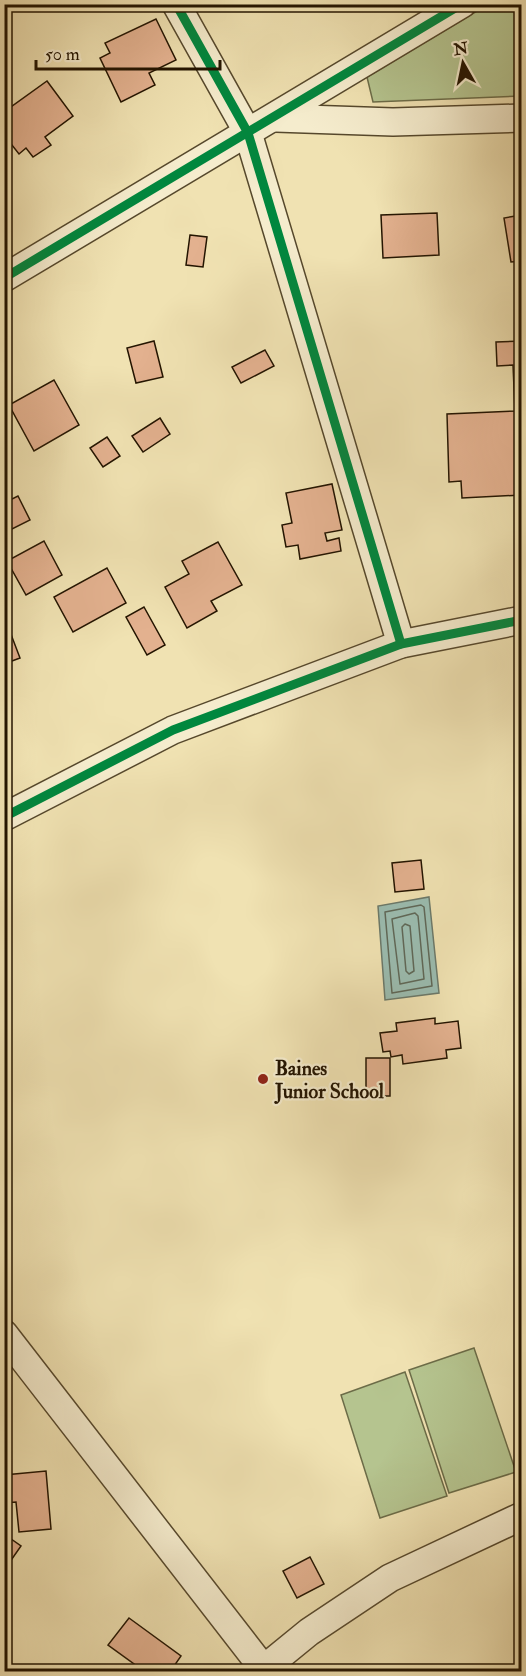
<svg xmlns="http://www.w3.org/2000/svg" width="526" height="1676" viewBox="0 0 526 1676" font-family="'IM FELL Double Pica',serif">
<style>
.green{fill:#b5c48f;stroke:#6c6c48;stroke-width:1.5}
.water{fill:#9bbdb1;stroke:#6b796a;stroke-width:1.5}
.lines{fill:none;stroke-linecap:round;stroke-linejoin:round}
.shore{stroke:#5f6858;stroke-width:1.5}
.building{fill:#e3b18f;stroke:#231400;stroke-width:1.5}
.street-casing{stroke:#56482c;stroke-width:30}
.street{stroke:#f5eccd;stroke-width:27}
.cycleway-casing{stroke:#f5eccd;stroke-width:13}
.cycleway{stroke:#00873e;stroke-width:9}
.poi-dot{fill:#8f2418;stroke:#f5eccd;stroke-width:2}
.labels{text-anchor:middle;stroke-width:4.5;stroke-linejoin:round;paint-order:stroke}
.poi-label{font-size:20px;font-weight:bold;fill:#231400;stroke:#f5eccd;text-anchor:start}
</style>
<rect width="100%" height="100%" fill="#f0e2b2"/>
<filter id="stains"><feTurbulence type="fractalNoise" baseFrequency=".00333" numOctaves="4"/><feColorMatrix values="0 0 0 0 .2 0 0 0 0 .09 0 0 0 0 .02 0 0 0 .5 -.17"/></filter>
<radialGradient id="worn" r=".72"><stop offset=".6" stop-color="#630" stop-opacity="0"/><stop offset="1" stop-color="#630" stop-opacity=".3"/></radialGradient>
<g class="green">
<polygon points="487,5 521,5 521,96 373,102 367,77"/>
<polygon points="474,1348 516,1472 449,1493 409,1370"/>
<polygon points="405,1372 447,1496 380,1518 341,1395"/>
</g>
<polygon class="water" points="429,897 439,993 385,1000 378,906"/>
<g class="lines">
<g class="shore">
<polygon points="421,905 424,907 432,986 392,993 385,912"/>
<polygon points="415,913 418,916 424,979 400,984 392,919"/>
<polygon points="405,924 410,926 414,971 409,974 406,971 402,927"/>
</g>
</g>
<g class="building">
<polygon points="156,19 176,60 149,73 155,85 121,102 100,58 110,53 105,43"/>
<polygon points="47,81 73,116 45,137 51,145 33,157 26,148 19,154 4,135 4,112"/>
<polygon points="437,213 439,255 383,258 381,215"/>
<polygon points="522,215 522,261 511,262 504,218"/>
<polygon points="190,235 207,237 203,267 186,265"/>
<polygon points="154,341 163,377 136,383 127,348"/>
<polygon points="522,341 522,495 462,498 461,481 449,482 447,414 515,411 513,365 497,366 496,342"/>
<polygon points="265,350 274,366 241,383 232,367"/>
<polygon points="54,380 79,425 34,451 9,405"/>
<polygon points="160,418 170,434 143,452 132,436"/>
<polygon points="107,437 120,456 103,467 90,448"/>
<polygon points="332,484 342,530 325,533 327,541 339,538 341,551 300,559 298,545 286,547 282,525 292,523 286,493"/>
<polygon points="18,496 30,520 8,531 4,523 4,503"/>
<polygon points="44,541 62,575 26,595 7,561"/>
<polygon points="218,542 242,585 211,601 217,611 187,628 165,587 189,574 182,561"/>
<polygon points="107,568 126,603 73,632 54,597"/>
<polygon points="144,607 165,645 147,655 126,617"/>
<polygon points="4,616 20,658 4,664"/>
<polygon points="522,694 522,718 518,695"/>
<polygon points="421,860 424,889 395,892 392,863"/>
<polygon points="435,1018 435,1024 458,1021 461,1048 446,1050 447,1058 403,1064 402,1055 391,1057 390,1051 383,1052 380,1033 397,1031 396,1023"/>
<polygon points="366,1058 390,1058 390,1096 372,1096 373,1090 366,1090"/>
<polygon points="46,1471 51,1529 19,1532 16,1502 4,1503 4,1475"/>
<polygon points="4,1534 21,1546 7,1566 4,1565"/>
<polygon points="310,1557 324,1584 297,1598 283,1571"/>
<polygon points="129,1618 181,1656 170,1672 128,1672 134,1664 108,1645"/>
</g>
<g class="lines">
<defs>
<g id="street">
<polyline points="176,4 248,133 401,644"/>
<polyline points="276,118 393,122 522,118"/>
<polyline points="4,278 462,4"/>
<polyline points="4,817 173,730 401,644 522,620"/>
<polyline points="4,1334 266,1672"/>
<polyline points="260,1672 309,1632 390,1578 522,1516"/>
</g>
</defs>
<use href="#street" class="street-casing"/>
<use href="#street" class="street"/>
<defs>
<g id="cycleway">
<polyline points="176,4 248,133 401,644"/>
<polyline points="4,278 462,4"/>
<polyline points="4,817 173,730 401,644 522,620"/>
</g>
</defs>
<use href="#cycleway" class="cycleway-casing"/>
<use href="#cycleway" class="cycleway"/>
</g>
<circle class="poi-dot" cx="263" cy="1079" r="6"/>
<g class="labels">
<g class="poi-label">
<text x="275" y="1075">Baines<tspan x="275" dy="23">Junior School</tspan></text>
</g>
</g>
<rect width="526" height="1676" fill="none" stroke="#f0e2b2" stroke-width="24"/>
<rect x="6" y="6" width="514" height="1664" fill="none" stroke="#231400" stroke-width="3"/>
<rect x="12" y="12" width="502" height="1652" fill="none" stroke="#231400" stroke-width="1.5"/>
<g transform="translate(463 63) rotate(351)" stroke="#f5eccd" stroke-width="4.5" paint-order="stroke">
<path d="M0-4.5L10 22L0 15L-10 22Z" fill="#231400"/>
<text y="-9" font-size="16" font-weight="bold" text-anchor="middle" fill="#231400">N</text>
</g>
<path d="M36 60v9h184v-9" fill="none" stroke="#231400" stroke-width="3"/>
<text x="45" y="60" font-size="18" fill="#231400" stroke="#f5eccd" stroke-width="4.5" paint-order="stroke">50 m</text>
<rect width="100%" height="100%" filter="url(#stains)"/>
<rect width="100%" height="100%" fill="url(#worn)"/>
</svg>
